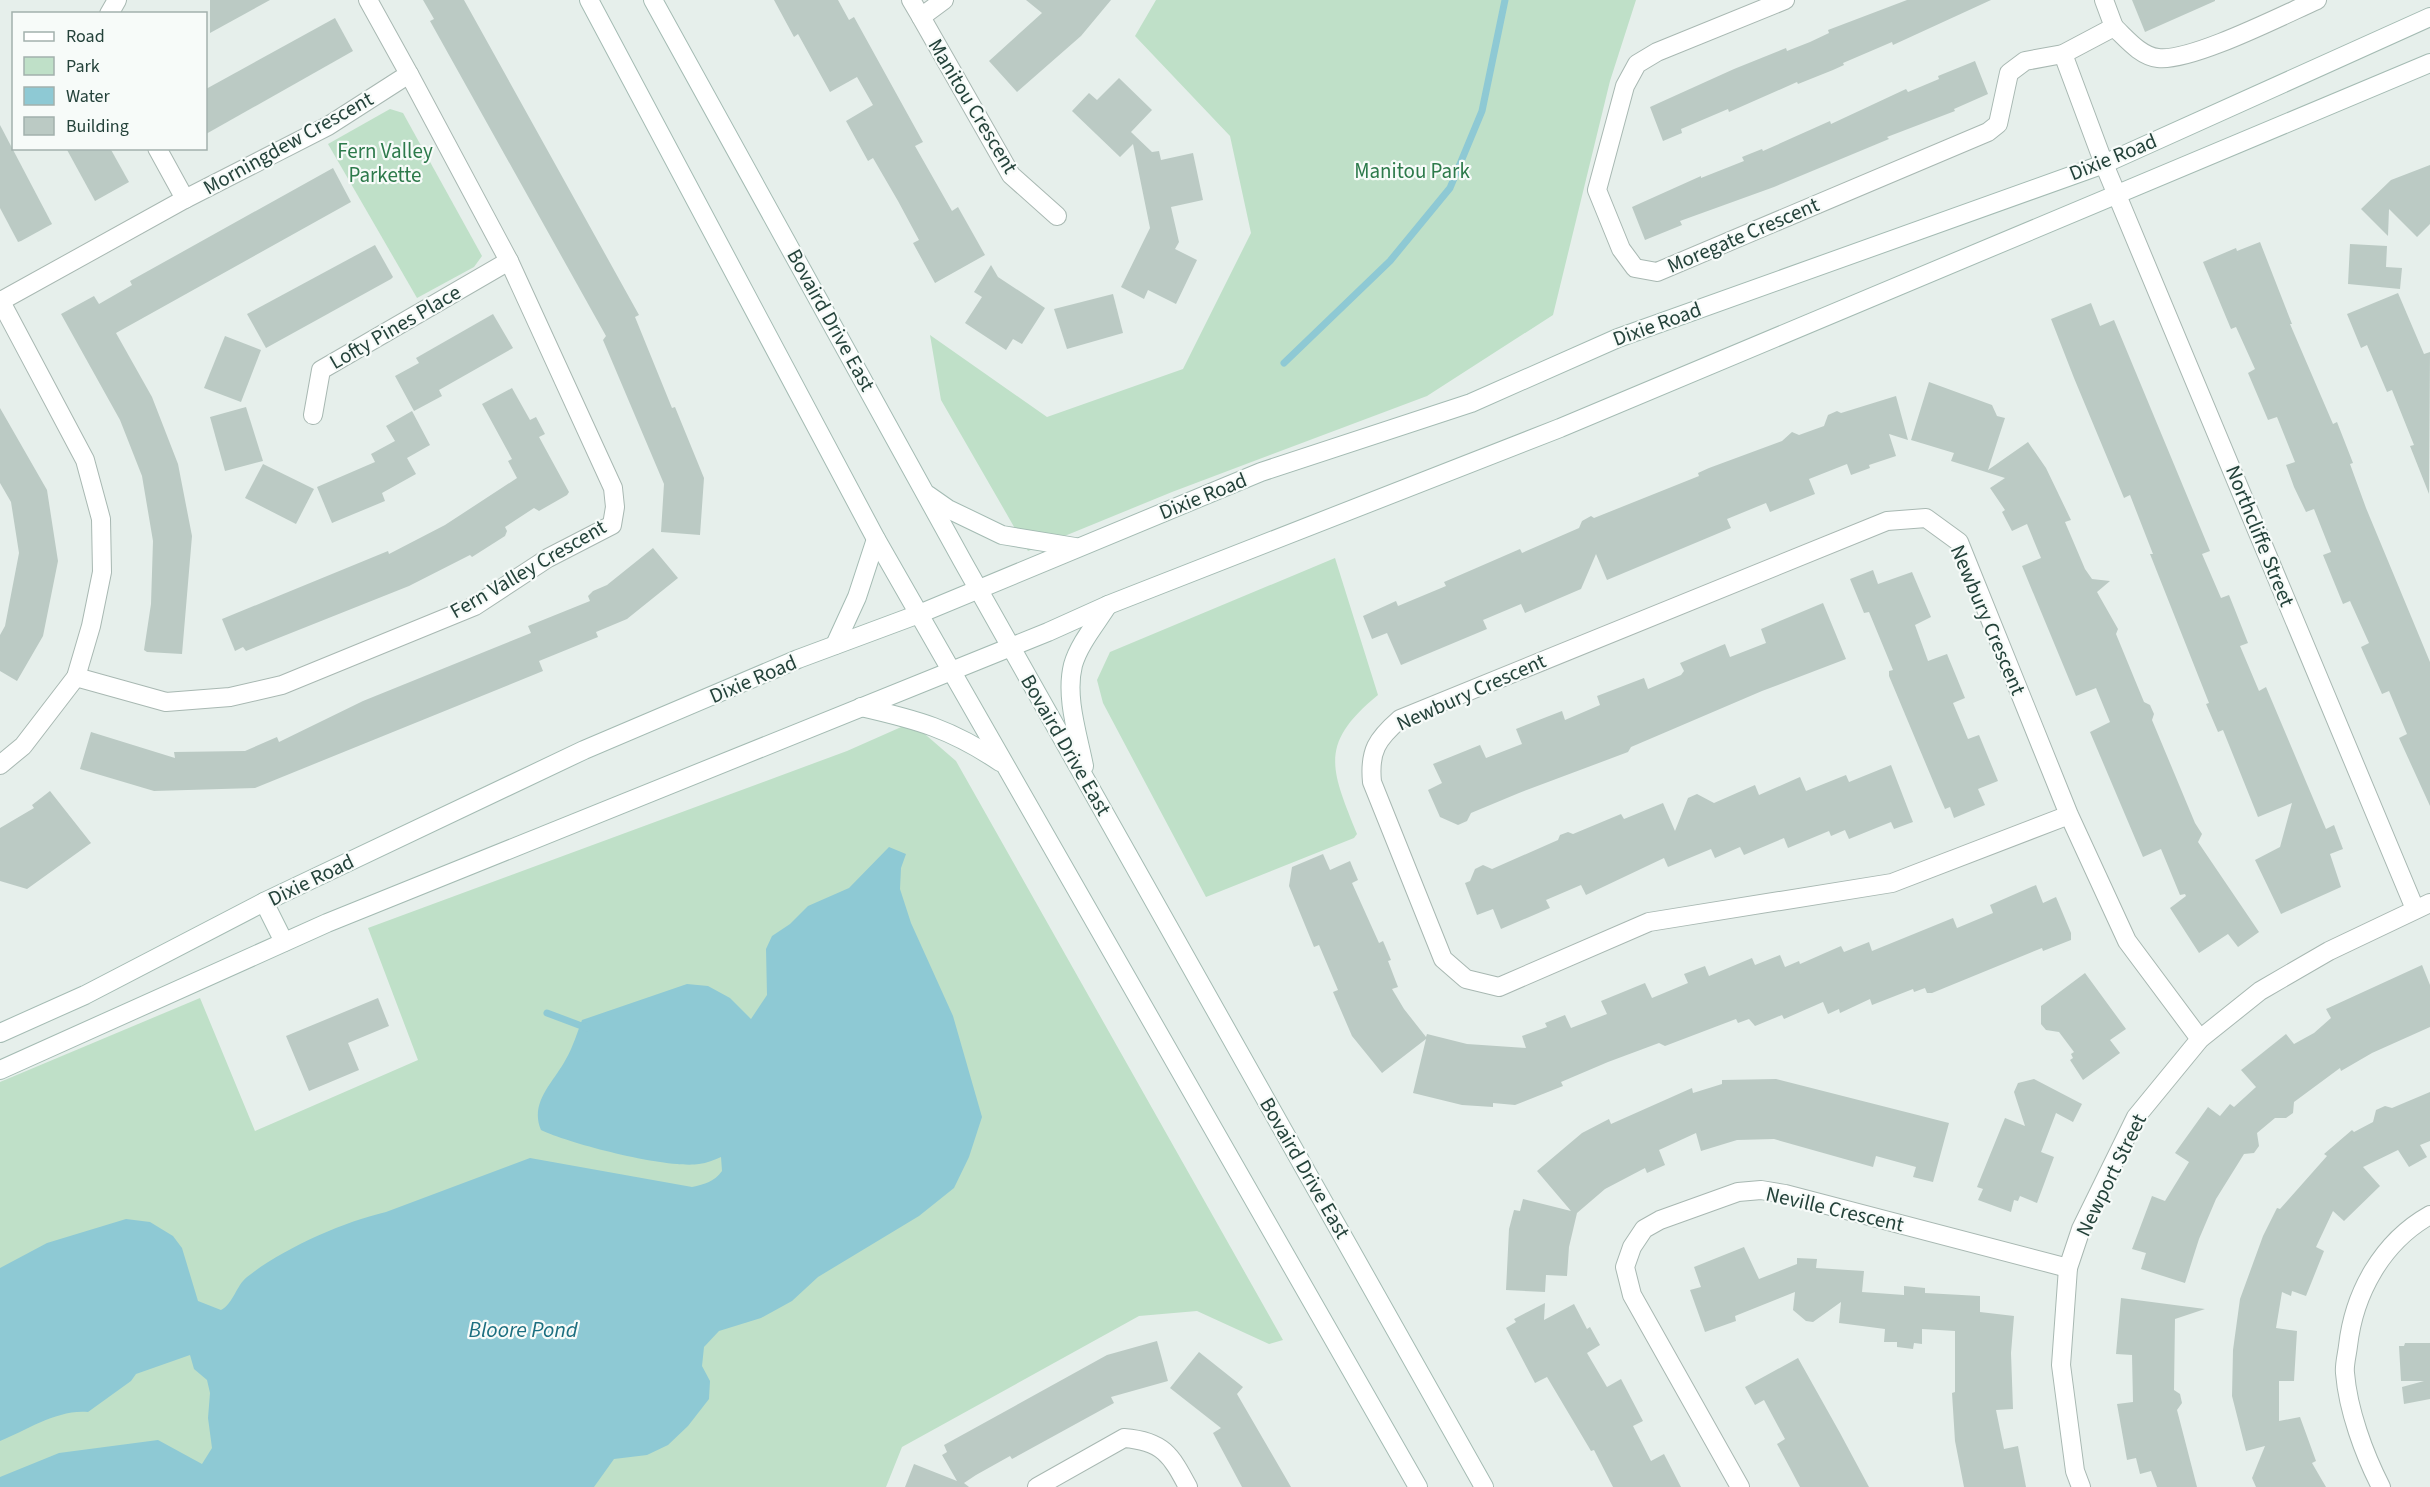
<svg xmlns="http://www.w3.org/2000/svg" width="2430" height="1487" viewBox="0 0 2430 1487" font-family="'Source Sans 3',sans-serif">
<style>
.green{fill:#bfe0c8}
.water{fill:#8ec9d4}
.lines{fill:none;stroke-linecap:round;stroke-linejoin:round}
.stream{stroke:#8ec9d4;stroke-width:7}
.building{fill:#bbcac4}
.minor-casing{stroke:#a8b8b2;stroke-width:20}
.secondary-casing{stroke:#a4bbb3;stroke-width:20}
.minor{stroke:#fff;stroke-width:18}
.secondary{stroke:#fff;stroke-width:18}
.labels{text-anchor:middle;stroke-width:4.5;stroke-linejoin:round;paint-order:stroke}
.street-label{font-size:21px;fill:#24423a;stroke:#f7fbf9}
.park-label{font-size:21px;fill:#2d7a4b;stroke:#f7fbf9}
.water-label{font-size:22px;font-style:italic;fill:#1c6f80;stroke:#f7fbf9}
</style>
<rect width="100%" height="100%" fill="#e6efeb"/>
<g class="green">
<polygon points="1156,0 1636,0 1610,81 1553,315 1427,396 1172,492 1028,551 941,400 930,335 1047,417 1183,369 1251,233 1230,136 1135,36"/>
<polygon points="390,109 403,113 482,256 474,267 417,298 328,144"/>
<path d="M 1335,558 L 1378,695 C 1318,744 1331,769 1357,834 L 1354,838 L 1206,897 L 1103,703 L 1097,680 L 1110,652 Z"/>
<polygon points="917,720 919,729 956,761 1283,1340 1269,1344 1197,1311 1139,1316 902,1447 886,1487 0,1487 0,1082 200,998 255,1131 418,1060 368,928 847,751"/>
</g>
<path class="water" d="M 889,847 L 906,854 L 901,868 L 900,889 L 911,923 L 953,1016 L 982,1117 L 969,1157 L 954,1188 L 919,1216 L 818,1277 L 792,1301 L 761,1318 L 719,1331 L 704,1347 L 702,1366 L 710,1381 L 709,1399 L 688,1426 L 668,1445 L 647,1455 L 614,1459 L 594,1487 L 0,1487 L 0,1477 L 59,1453 L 158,1440 L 202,1464 L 212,1448 L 208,1418 L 210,1393 L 207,1380 L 194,1369 L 190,1355 L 136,1374 L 131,1381 L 88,1412 C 58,1409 27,1430 0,1441 L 0,1268 L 47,1243 L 126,1219 L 150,1222 L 173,1236 L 182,1248 L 198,1301 L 221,1310 C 233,1304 236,1286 247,1277 C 282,1249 343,1222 386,1212 L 530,1158 L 692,1187 C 705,1184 714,1182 722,1171 L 721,1157 C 714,1160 707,1163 699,1164 C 668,1169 570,1144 541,1130 C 529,1102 554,1082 566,1059 C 573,1047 577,1033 582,1020 L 687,984 L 708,986 L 730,998 L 751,1019 L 767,995 L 766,949 L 772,936 L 790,924 L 808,906 L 849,888 Z"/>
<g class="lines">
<g class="stream">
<polyline points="1284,363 1390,261 1450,188 1482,111 1505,0"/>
<polyline points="547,1013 587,1028"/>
</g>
</g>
<g class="building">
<polygon points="210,0 270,0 210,33"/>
<polygon points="423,0 464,0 639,315 635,317 672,408 675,407 704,478 700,535 661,532 664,484 603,340 606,336 430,21 434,19"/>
<polygon points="774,0 838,0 849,20 854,17 923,142 915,146 952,211 958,207 985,255 935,283 913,243 919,240 898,201 873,158 868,161 846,121 873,105 857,77 830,92 798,34 794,37"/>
<polygon points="1026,0 1111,0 1081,36 1017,92 989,61 1042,13"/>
<polygon points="1907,0 1991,0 1893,45 1892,42 1843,63 1844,65 1833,70 1798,84 1797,82 1729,112 1728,109 1681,129 1682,133 1663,141 1650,107 1734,69 1786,48 1787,51 1810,42 1829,33 1828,30"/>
<polygon points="2132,0 2215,0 2215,1 2145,32"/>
<polygon points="335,18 353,51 206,134 206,89"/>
<polygon points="1975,61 1988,94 1954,109 1955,111 1887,137 1889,139 1774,187 1680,221 1682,225 1645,240 1632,207 1701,176 1701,178 1744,161 1742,157 1762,149 1763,151 1830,121 1831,124 1906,89 1908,92 1939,79 1938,76"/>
<polygon points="1119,78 1152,110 1131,132 1152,152 1159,151 1161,160 1193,153 1203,200 1171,207 1179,242 1175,249 1197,260 1176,304 1148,290 1144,299 1121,287 1150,228 1133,144 1120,157 1072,111 1089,93 1097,100"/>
<polygon points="0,125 52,224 21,241 18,242 0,208"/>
<polygon points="66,148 110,148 129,182 95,201"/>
<polygon points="2430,165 2430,224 2417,237 2389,209 2388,236 2361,209 2391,180"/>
<polygon points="333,168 351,202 116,333 152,397 178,464 192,536 182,654 147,652 144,650 151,604 153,541 142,476 120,420 61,314 94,296 99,304 132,285 130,281"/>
<polygon points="2260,242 2292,324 2290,324 2333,424 2337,422 2353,463 2350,464 2366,508 2430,662 2430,806 2399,738 2407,734 2389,691 2382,694 2361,647 2369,643 2350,601 2343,604 2323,555 2331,552 2314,509 2306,512 2294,487 2286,465 2295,462 2277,417 2268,420 2248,373 2255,369 2236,327 2231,329 2203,262 2236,248 2237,251"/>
<polygon points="2350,244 2387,246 2386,267 2402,268 2400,289 2348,284"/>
<polygon points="375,245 393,277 391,279 266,348 247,314"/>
<polygon points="991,265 998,277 1045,308 1022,344 1013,339 1006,350 965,323 982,297 974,292"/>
<polygon points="2398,293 2424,354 2430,352 2429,494 2410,446 2414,445 2392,390 2387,392 2367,345 2361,348 2347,314"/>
<polygon points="1113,294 1123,333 1067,349 1054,309"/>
<polygon points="2091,303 2100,326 2114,320 2210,551 2202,554 2221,598 2229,595 2235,610 2248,643 2240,646 2259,691 2266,687 2326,829 2334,825 2343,849 2330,854 2341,887 2281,914 2255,860 2280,847 2292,803 2258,817 2223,730 2218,732 2206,704 2209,703 2150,554 2153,554 2130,495 2124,498 2074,378 2051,319"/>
<polygon points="493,314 513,348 439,390 442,396 414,411 395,376 419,363 416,358"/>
<polygon points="225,336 261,350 241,402 204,388"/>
<polygon points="1929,382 1992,405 1997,416 2005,418 1988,470 2028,442 2046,468 2071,520 2065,522 2085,569 2092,579 2110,581 2097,592 2118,629 2116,634 2144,702 2150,705 2154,714 2152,720 2195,823 2202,834 2198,842 2259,932 2238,947 2228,934 2199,953 2170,908 2186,896 2185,894 2180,895 2161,849 2143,857 2090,732 2110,722 2096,688 2076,696 2022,566 2041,558 2027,524 2012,531 2002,512 2005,510 1990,488 2005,478 1951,461 1954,453 1911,440"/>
<polygon points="512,388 530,420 536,417 545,434 539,437 569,492 567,495 539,511 534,508 505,527 507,531 505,536 472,557 470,555 409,586 246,651 243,647 235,651 222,619 388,551 389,554 445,525 517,478 508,461 512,459 482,404"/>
<polygon points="1896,396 1908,440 1889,434 1896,456 1869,465 1870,468 1851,475 1847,464 1809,479 1815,494 1770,512 1766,503 1727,519 1731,528 1607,580 1596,554 1581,589 1525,613 1521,604 1483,620 1487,629 1401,665 1387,633 1372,639 1363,616 1396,601 1398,606 1446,586 1444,582 1520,549 1522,553 1579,528 1582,521 1591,516 1594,518 1699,476 1698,473 1709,468 1782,441 1792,432 1799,435 1824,426 1828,415 1837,411 1841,413"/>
<polygon points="246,407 263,461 225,471 210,417"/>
<polygon points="0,408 47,490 58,561 43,636 17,681 0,671 0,635 5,626 19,553 11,502 0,483"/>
<polygon points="412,411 430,445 407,458 416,474 382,493 385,501 332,523 317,487 375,462 371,454 395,441 386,426"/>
<polygon points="263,464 314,489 296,524 245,498"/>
<polygon points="653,548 678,578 627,619 596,632 598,637 539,661 543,671 255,788 154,791 80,769 91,732 175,758 174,752 245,751 277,737 279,742 363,701 531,633 528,626 590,601 588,596 593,591 607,585"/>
<polygon points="1873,570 1878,584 1912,572 1931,617 1915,625 1928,661 1947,654 1965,698 1953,703 1968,739 1979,735 1998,781 1978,789 1985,805 1954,818 1950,807 1945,809 1938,793 1889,676 1889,671 1893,670 1869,612 1864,613 1850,579"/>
<polygon points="1823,603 1846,659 1762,691 1631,747 1628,752 1519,793 1471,813 1467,821 1458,825 1440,817 1428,790 1442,783 1433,764 1480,745 1486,758 1522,744 1516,729 1562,711 1565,720 1600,705 1597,696 1644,678 1648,689 1681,675 1684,671 1680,663 1725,644 1730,657 1766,643 1761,629"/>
<polygon points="1891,765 1913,822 1894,829 1891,822 1849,839 1845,830 1831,836 1829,831 1788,848 1784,838 1744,855 1740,847 1715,858 1711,849 1668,867 1664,858 1586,895 1581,885 1546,900 1550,908 1501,929 1493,909 1477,915 1465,883 1470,881 1475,869 1483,865 1492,869 1558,840 1560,835 1568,832 1573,834 1621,814 1624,819 1663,803 1675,831 1688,798 1697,794 1714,803 1755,785 1759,795 1800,777 1806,791 1846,775 1849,782"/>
<polygon points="50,791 91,843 27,889 0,881 0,828 34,808 32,805"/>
<polygon points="1323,854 1330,870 1350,861 1358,880 1352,883 1379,943 1383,941 1391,960 1388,961 1398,987 1392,989 1404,1009 1426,1037 1427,1034 1467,1044 1526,1048 1522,1036 1547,1027 1545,1023 1565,1015 1571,1028 1607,1014 1601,1001 1645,983 1652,998 1688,983 1684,974 1705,966 1709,976 1752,958 1755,965 1780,955 1785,967 1799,961 1800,964 1841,946 1844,952 1869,942 1872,951 1953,918 1957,928 1993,913 1990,905 2036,885 2043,903 2056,897 2071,933 2071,940 2043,951 2042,948 1932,993 1927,993 1925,988 1914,992 1913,989 1872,1005 1870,999 1840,1013 1839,1009 1828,1014 1823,1002 1784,1019 1782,1015 1755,1026 1749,1019 1738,1023 1736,1019 1665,1046 1659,1043 1608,1062 1561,1082 1563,1086 1515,1105 1493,1103 1493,1107 1462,1105 1413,1093 1426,1039 1382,1073 1352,1036 1333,992 1338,990 1319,945 1314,947 1289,886 1292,867"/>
<polygon points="2422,965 2430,985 2430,1027 2372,1053 2341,1071 2340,1068 2294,1102 2293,1113 2286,1118 2275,1118 2257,1133 2259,1146 2254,1153 2244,1154 2216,1199 2199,1239 2185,1283 2141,1269 2146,1253 2132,1249 2152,1196 2165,1201 2189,1162 2175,1153 2208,1107 2220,1116 2230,1104 2234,1107 2256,1087 2241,1070 2286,1034 2294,1044 2314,1033 2331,1018 2326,1009"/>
<polygon points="2085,973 2126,1029 2110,1040 2120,1053 2083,1080 2070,1060 2073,1058 2071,1054 2074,1052 2059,1032 2046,1030 2041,1024 2041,1006"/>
<polygon points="378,998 389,1026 348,1043 359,1070 309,1091 286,1036"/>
<polygon points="1776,1079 1949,1123 1933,1182 1913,1177 1916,1167 1876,1156 1873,1167 1774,1139 1737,1140 1701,1151 1696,1133 1659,1150 1665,1165 1647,1173 1645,1168 1605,1189 1577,1213 1569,1247 1567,1276 1546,1275 1545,1292 1506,1290 1509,1229 1514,1210 1520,1211 1523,1199 1571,1211 1537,1171 1582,1133 1609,1119 1611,1124 1692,1088 1693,1093 1722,1084 1722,1080"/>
<polygon points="2034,1079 2082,1104 2073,1122 2056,1113 2041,1152 2054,1157 2037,1203 2020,1196 2018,1201 2014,1200 2011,1212 1978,1200 1983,1189 1977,1187 2005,1118 2025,1126 2014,1092 2018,1083"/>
<polygon points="2430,1092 2430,1141 2420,1145 2427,1157 2409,1167 2398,1150 2363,1167 2380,1186 2344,1221 2333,1211 2316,1247 2324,1251 2306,1296 2292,1291 2291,1296 2282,1292 2276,1328 2297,1331 2294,1381 2279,1381 2279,1421 2300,1417 2316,1461 2312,1463 2326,1487 2256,1487 2252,1478 2265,1446 2246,1451 2232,1396 2233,1350 2240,1299 2263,1236 2277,1208 2280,1209 2327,1156 2324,1154 2352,1130 2354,1132 2373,1122 2376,1110 2385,1106 2392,1108"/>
<polygon points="1744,1247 1759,1279 1797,1264 1797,1258 1817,1259 1816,1268 1864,1271 1862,1292 1904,1295 1904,1286 1925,1288 1925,1293 1980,1296 1980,1312 2014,1316 2011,1353 2013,1409 1996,1410 2004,1449 2018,1446 2026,1487 1964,1487 1955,1441 1952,1393 1955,1392 1955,1331 1922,1329 1922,1344 1914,1343 1913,1349 1897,1347 1897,1342 1884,1342 1885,1329 1839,1323 1841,1302 1813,1322 1806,1321 1793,1310 1795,1292 1735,1316 1736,1321 1705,1332 1690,1290 1701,1287 1694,1267"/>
<polygon points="2121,1298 2205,1309 2175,1319 2174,1390 2180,1394 2182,1403 2177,1410 2197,1487 2157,1487 2151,1471 2140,1474 2136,1458 2127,1460 2117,1404 2133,1402 2132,1355 2116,1354"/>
<polygon points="1545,1303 1544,1320 1574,1304 1587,1329 1590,1327 1600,1345 1587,1353 1607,1387 1621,1379 1643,1421 1633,1426 1651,1461 1664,1454 1681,1487 1613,1487 1594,1450 1591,1451 1547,1377 1535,1383 1506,1328 1516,1322 1514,1319"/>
<polygon points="1157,1341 1168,1381 1111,1397 1114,1403 1012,1459 1010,1456 976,1475 964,1483 969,1487 905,1487 914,1464 957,1481 942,1455 947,1452 944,1445 1107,1355"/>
<polygon points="2405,1343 2430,1343 2430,1399 2404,1404 2402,1387 2424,1381 2401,1381 2399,1346 2404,1346"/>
<polygon points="1199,1352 1243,1387 1237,1394 1291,1487 1242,1487 1213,1433 1221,1428 1170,1388"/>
<polygon points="1798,1358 1840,1433 1869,1487 1800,1487 1790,1468 1777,1444 1785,1439 1764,1400 1755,1405 1745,1387"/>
</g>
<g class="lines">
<defs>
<g id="minor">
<polyline points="911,0 921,17"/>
<polyline points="944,0 921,17 1011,175 1057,216"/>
<polyline points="1785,0 1657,52 1637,64 1625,86 1597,190 1621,249 1635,268 1657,272 1988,132 1998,124 2009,73 2025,61 2063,54 2114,27 2104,0"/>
<polyline points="109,14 117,0"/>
<path d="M 2114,27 C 2126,38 2140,56 2158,58 C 2191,62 2283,15 2317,0"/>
<polyline points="2063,54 2104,164 2415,909"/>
<polyline points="157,148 185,199"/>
<polyline points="0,300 85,460 101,519 102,572 91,626 76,677 23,746 0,765"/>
<polyline points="1,301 185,199 328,126 409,74 368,0"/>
<polyline points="313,415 321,370 509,261"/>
<polyline points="76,677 166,702 230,697 282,685 475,606 548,558 612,525 615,507 613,488 509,261 409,74"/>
<path d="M 2069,815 L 1892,883 L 1649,922 L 1499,987 L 1466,979 L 1443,959 L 1372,782 C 1369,751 1377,739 1400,719 L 1887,521 L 1926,518 L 1959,542 L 2069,815 L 2127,941 L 2200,1039"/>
<path d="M 1037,1487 L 1124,1438 C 1163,1441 1171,1455 1188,1487"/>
<polyline points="1740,1487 1632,1295 1625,1267 1632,1247 1644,1229 1660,1220 1738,1192 1761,1190 1785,1194 2068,1268"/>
<polyline points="2081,1487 2075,1471 2061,1365 2068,1268 2081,1229 2136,1117 2200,1039 2260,991 2329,951 2430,903"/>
<path d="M 2381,1487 C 2364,1454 2348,1410 2345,1373 C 2344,1365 2347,1355 2348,1346 C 2354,1293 2382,1242 2430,1215"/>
</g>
<g id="secondary">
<polyline points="589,0 876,539 1418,1487"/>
<polyline points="653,0 963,562 1484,1487"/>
<polyline points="928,495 948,509 1002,535 1075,547"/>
<polyline points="835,645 857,597 876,539"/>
<path d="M 861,707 C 918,720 951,729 1000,762"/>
<path d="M 1084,766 C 1078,735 1065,697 1073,665 C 1079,644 1096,624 1108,605"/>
<polyline points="264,902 284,942"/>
<polyline points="0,1033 85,995 264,902 584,750 798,659 919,614 1261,472 1471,403 1618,338 2104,164 2430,17"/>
<polyline points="0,1070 327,923 1048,632 1108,605 1560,428 2430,63"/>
</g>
</defs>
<use href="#minor" class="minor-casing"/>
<use href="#secondary" class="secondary-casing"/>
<use href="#minor" class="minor"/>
<use href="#secondary" class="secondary"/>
</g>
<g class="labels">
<g class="street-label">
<text transform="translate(973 106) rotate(59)" y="7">Manitou Crescent</text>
<text transform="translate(288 143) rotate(-29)" y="7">Morningdew Crescent</text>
<text transform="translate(2113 157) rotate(-22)" y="7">Dixie Road</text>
<text transform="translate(1743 235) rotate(-23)" y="7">Moregate Crescent</text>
<text transform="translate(831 320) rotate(61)" y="7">Bovaird Drive East</text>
<text transform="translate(1657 324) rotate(-20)" y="7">Dixie Road</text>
<text transform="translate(395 327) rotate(-30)" y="7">Lofty Pines Place</text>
<text transform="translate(1203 496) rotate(-22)" y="7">Dixie Road</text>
<text transform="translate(2260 536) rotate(68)" y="7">Northcliffe Street</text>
<text transform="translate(528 569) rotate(-30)" y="7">Fern Valley Crescent</text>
<text transform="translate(1988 620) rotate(67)" y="7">Newbury Crescent</text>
<text transform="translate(753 679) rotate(-23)" y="7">Dixie Road</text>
<text transform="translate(1471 692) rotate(-24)" y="7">Newbury Crescent</text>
<text transform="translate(1066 745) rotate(60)" y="7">Bovaird Drive East</text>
<text transform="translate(311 880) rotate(-26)" y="7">Dixie Road</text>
<text transform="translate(1305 1168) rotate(60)" y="7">Bovaird Drive East</text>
<text transform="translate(2111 1175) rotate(-64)" y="7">Newport Street</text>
<text transform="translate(1835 1209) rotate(13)" y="7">Neville Crescent</text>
</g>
<g class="park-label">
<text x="385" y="158">Fern Valley<tspan x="385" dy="24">Parkette</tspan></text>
<text x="1412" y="178">Manitou Park</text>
</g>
<g class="water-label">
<text x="523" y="1337">Bloore Pond</text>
</g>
</g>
<rect x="12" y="12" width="195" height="138" fill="#f7fbf9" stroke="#a3b1ad" stroke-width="1.5"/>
<rect x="24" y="32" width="30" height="9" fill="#ffffff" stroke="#a3b1ad" stroke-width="1.5"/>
<text x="66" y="42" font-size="18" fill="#24423a">Road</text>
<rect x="24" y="57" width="30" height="18" fill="#bfe0c8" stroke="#a3b1ad" stroke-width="1.5"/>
<text x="66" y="72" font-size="18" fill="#24423a">Park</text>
<rect x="24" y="87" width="30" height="18" fill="#8ec9d4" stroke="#a3b1ad" stroke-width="1.5"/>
<text x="66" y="102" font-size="18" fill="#24423a">Water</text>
<rect x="24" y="117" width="30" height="18" fill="#bbcac4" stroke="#a3b1ad" stroke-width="1.5"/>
<text x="66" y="132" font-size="18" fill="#24423a">Building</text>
</svg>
